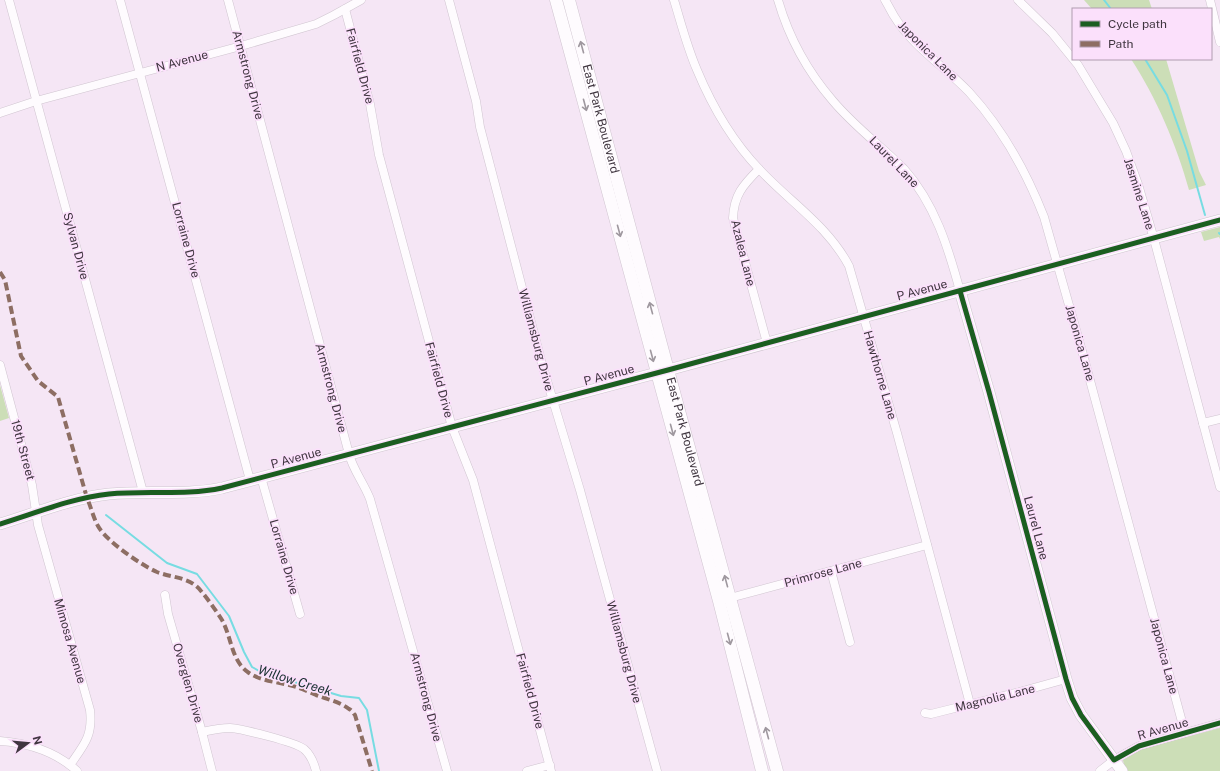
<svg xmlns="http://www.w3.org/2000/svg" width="1220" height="771" viewBox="0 0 1220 771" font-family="'Public Sans',sans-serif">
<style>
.green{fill:#ccdeb7}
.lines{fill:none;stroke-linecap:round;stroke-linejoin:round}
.stream{stroke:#77dce2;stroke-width:2}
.minor-casing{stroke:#d0c5d0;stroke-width:9}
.tertiary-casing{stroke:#d0c5d0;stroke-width:12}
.secondary-casing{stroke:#d0c5d0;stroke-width:13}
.minor{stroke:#fefbfe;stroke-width:8}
.tertiary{stroke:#fefbfe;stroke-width:11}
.secondary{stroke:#fefbfe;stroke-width:12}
.quiet{stroke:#8d6e63;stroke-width:4;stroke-dasharray:8 4;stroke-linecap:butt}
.cycleway-casing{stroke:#fbe0fb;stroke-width:8}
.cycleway{stroke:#1b5e20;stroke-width:5}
.oneway{stroke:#9f989f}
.labels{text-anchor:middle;stroke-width:3.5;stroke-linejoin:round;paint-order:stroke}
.street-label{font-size:12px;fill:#403640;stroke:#fbe0fb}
.water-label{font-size:13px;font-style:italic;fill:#183030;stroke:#fbe0fb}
</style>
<rect width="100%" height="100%" fill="#f5e6f5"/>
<g class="green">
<polygon points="1084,0 1149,0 1152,9 1092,9"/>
<path d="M 1131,59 L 1166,59 L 1199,171 L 1206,185 L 1189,190 C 1177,146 1156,97 1131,59 Z"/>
<polygon points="1220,227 1220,239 1219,237 1204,241 1201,232"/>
<polygon points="0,385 9,418 0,421"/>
<polygon points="1220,728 1220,771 1128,771 1124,765 1123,760 1141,749"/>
</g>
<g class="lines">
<g class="stream">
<polyline points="1104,0 1111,9"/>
<polyline points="1145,59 1167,95 1187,151 1205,215"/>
<polyline points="1219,233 1220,234"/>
<polyline points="106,515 167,563 197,574 229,616 244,652 252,667 261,672 341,696 359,698 367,710 379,771"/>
</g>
<defs>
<g id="minor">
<polyline points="9,0 143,492"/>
<polyline points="120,0 250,480"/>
<path d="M 228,0 L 349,454 C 353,470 364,483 370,499 L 447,771"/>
<polyline points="449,0 476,101 480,127 542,364 580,490 657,771"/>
<path d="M 674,0 C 681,23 687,47 697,70 C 712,106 733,142 760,170 C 790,202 828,226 849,266 L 897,433 L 970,704"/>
<path d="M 778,0 C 789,38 807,71 833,101 C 854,126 881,146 904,169 C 935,204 948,247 960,291"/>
<path d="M 885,0 C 888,5 891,11 894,16 C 912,46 945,67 969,92 C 1003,129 1026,171 1044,217 L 1084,358 L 1185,733"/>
<polyline points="1018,0 1052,33 1078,65 1113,123 1126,151 1138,184 1154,239 1220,487"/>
<polyline points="1210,0 1220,42"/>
<polyline points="345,9 370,104 379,155 452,427 473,480 551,771"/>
<polyline points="0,113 36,101 241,46 316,24 334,15 361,0"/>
<path d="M 759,169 C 743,185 734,195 733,218 L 767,343"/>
<path d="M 0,365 L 32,485 L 38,525 L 90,710 C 93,736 84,745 70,765"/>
<polyline points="1203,423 1220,419"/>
<polyline points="261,477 300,614"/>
<polyline points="831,571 850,642"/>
<polyline points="165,595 168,614 202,732 212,771"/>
<polyline points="726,599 927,545"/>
<polyline points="925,713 931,714 1019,692 1066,679"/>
<path d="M 202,732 C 211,730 220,728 230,728 C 243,729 295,742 304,749 C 311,755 314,763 316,771"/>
<path d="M 0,741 C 28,743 56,752 77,771"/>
<polyline points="527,771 550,765"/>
<polyline points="1100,771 1114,760 1139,746 1220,723"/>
</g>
<g id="tertiary">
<polyline points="960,291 989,392 1066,679 1072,698 1081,715 1122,771"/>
<path d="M 0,524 C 36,513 72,498 109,494 C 147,490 185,496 222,488 L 452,427 L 668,370 L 1220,220"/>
</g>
<g id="secondary">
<polyline points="556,0 719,601 762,771"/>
<path id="s1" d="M 569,0 L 668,370 L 777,771"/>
</g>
</defs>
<use href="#minor" class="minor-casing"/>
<use href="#tertiary" class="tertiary-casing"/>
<use href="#secondary" class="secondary-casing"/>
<use href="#minor" class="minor"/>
<use href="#tertiary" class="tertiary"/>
<use href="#secondary" class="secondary"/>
<path class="quiet" d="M 0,272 L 5,280 L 21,356 L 38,381 L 58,397 L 87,498 C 91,507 93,517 98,526 C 106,541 141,565 157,572 C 173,578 190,577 201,591 C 207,598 217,612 222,620 C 232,638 231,661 249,673 C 263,682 281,682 296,687 C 302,689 309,692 316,695 C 327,699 340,702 349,709 C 352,710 353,713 355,715 L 372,771"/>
<defs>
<g id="cycleway">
<polyline points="960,291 989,392 1066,679 1072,698 1081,715 1114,760 1139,746 1220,723"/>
<path d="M 0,524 C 36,513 72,498 109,494 C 147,490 185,496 222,488 L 452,427 L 668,370 L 1220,220"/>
</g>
</defs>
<use href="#cycleway" class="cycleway-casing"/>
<use href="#cycleway" class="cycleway"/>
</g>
<defs><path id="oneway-shaft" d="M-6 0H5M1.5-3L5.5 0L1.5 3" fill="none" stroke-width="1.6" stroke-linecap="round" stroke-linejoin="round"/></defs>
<g class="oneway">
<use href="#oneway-shaft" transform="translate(582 47) rotate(-105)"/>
<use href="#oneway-shaft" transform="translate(585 105) rotate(75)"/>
<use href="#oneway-shaft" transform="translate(619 231) rotate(75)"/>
<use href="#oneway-shaft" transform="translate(651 308) rotate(-105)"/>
<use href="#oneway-shaft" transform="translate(652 356) rotate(75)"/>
<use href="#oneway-shaft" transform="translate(672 430) rotate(75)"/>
<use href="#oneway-shaft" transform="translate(726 581) rotate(-105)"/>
<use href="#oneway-shaft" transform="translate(729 639) rotate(75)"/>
<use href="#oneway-shaft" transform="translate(767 733) rotate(-105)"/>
</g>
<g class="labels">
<g class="street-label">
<text transform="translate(928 51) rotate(45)" y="4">Japonica Lane</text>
<text transform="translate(182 61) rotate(-15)" y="4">N Avenue</text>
<text transform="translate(360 66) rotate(75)" y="4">Fairfield Drive</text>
<text transform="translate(248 75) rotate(75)" y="4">Armstrong Drive</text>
<text dy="4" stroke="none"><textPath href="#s1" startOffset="123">East Park Boulevard</textPath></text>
<text transform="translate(894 162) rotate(46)" y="4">Laurel Lane</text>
<text transform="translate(1139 194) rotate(72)" y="4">Jasmine Lane</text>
<text transform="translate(186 240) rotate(75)" y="4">Lorraine Drive</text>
<text transform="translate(76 246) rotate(75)" y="4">Sylvan Drive</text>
<text transform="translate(743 253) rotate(76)" y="4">Azalea Lane</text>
<text transform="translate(922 290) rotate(-15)" y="4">P Avenue</text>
<text transform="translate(536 340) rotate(75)" y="4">Williamsburg Drive</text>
<text transform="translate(1080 343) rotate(74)" y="4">Japonica Lane</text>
<text transform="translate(609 375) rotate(-15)" y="4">P Avenue</text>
<text transform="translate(880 375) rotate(74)" y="4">Hawthorne Lane</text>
<text transform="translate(439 380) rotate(75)" y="4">Fairfield Drive</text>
<text transform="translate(331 388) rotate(75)" y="4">Armstrong Drive</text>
<text dy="4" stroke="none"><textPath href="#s1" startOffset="447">East Park Boulevard</textPath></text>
<text transform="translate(23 450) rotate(75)" y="4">19th Street</text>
<text transform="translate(296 458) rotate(-15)" y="4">P Avenue</text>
<text transform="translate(1036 528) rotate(75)" y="4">Laurel Lane</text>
<text transform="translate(284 557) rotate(74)" y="4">Lorraine Drive</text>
<text transform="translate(823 573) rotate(-15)" y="4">Primrose Lane</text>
<text transform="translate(70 641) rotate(74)" y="4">Mimosa Avenue</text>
<text transform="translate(624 652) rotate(75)" y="4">Williamsburg Drive</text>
<text transform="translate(1164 656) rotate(75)" y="4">Japonica Lane</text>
<text transform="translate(188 683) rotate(74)" y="4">Overglen Drive</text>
<text transform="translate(530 691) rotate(75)" y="4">Fairfield Drive</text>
<text transform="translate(426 697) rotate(75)" y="4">Armstrong Drive</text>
<text transform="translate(995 698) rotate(-14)" y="4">Magnolia Lane</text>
<text transform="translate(1163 729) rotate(-16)" y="4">R Avenue</text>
</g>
<g class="water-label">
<text transform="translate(295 680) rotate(17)" y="5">Willow Creek</text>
</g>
</g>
<rect x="1072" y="8" width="140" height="52" fill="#fbe0fb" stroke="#b09cb0"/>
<rect x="1080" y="21" width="20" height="6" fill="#1b5e20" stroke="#b09cb0"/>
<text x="1108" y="28" font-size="12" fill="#403640">Cycle path</text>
<rect x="1080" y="41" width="20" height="6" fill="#8d6e63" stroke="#b09cb0"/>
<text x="1108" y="48" font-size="12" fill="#403640">Path</text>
<g transform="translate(28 743) rotate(74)" stroke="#fbe0fb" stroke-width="3" paint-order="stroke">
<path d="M0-3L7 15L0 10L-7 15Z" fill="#403640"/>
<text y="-6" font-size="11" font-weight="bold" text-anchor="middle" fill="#403640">N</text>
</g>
</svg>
